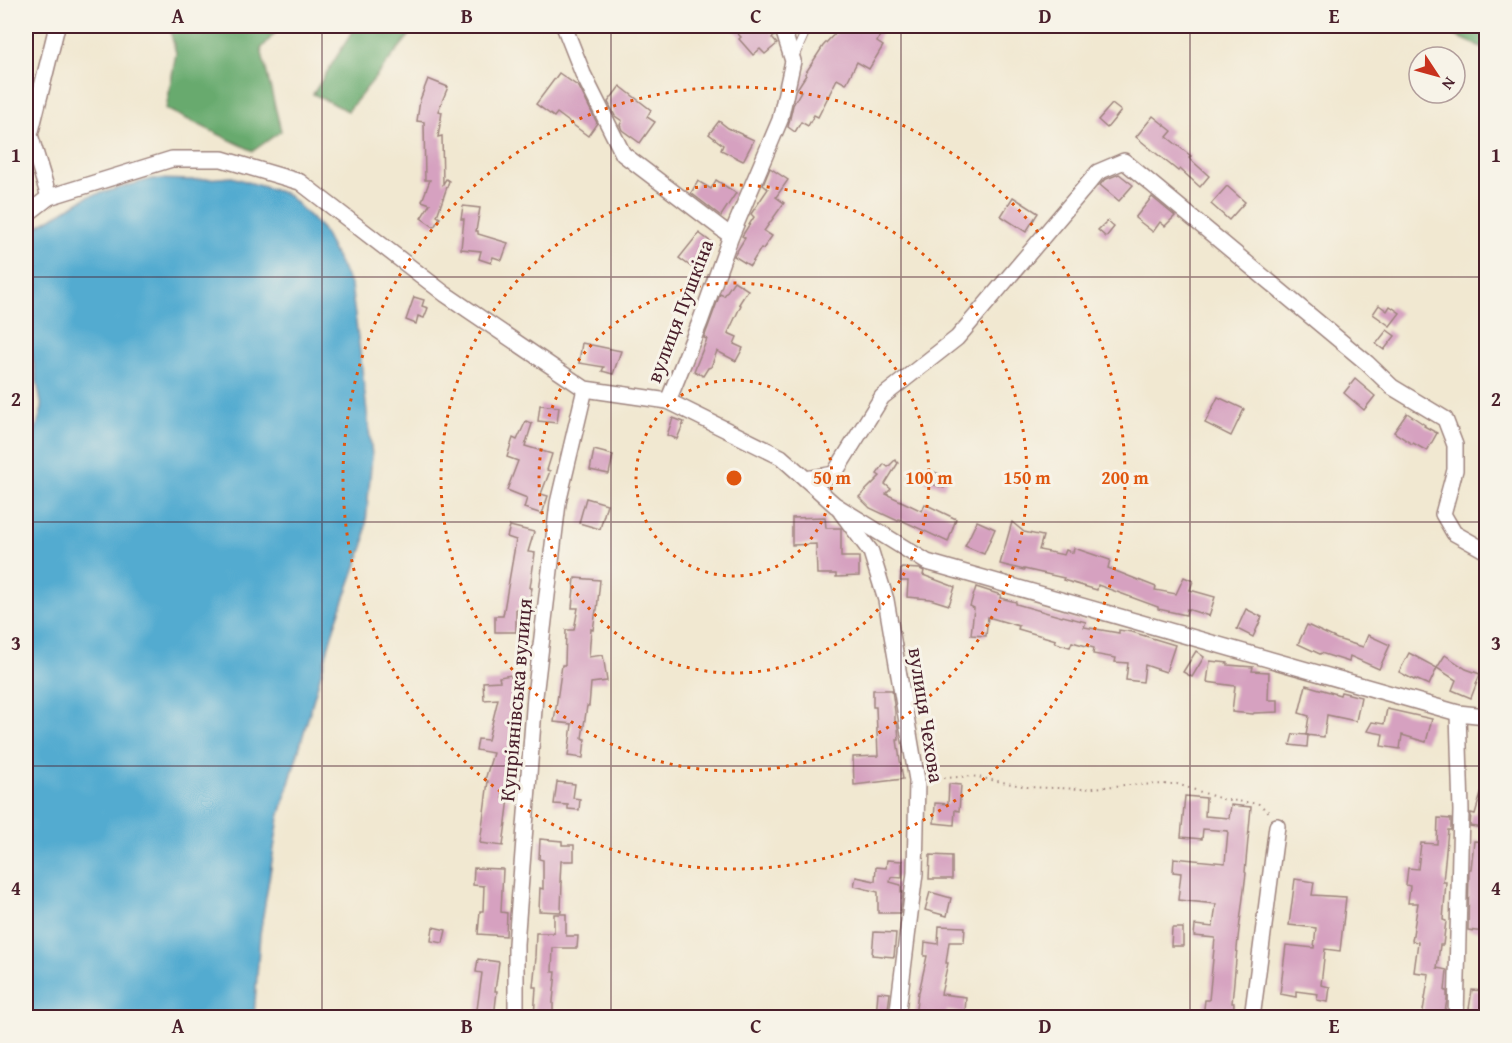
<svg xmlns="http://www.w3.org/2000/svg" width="1512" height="1043" viewBox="0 0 1512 1043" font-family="'Gentium Book Plus',serif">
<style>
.forest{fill:#68aa6e;stroke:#59644c;stroke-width:1.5}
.water{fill:#53abd0;stroke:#4e657e;stroke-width:1.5}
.building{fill:#d6a1c0}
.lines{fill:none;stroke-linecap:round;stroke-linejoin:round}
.lane-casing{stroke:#9e847e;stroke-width:10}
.street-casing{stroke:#9e847e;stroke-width:18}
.path{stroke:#9e847e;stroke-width:2;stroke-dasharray:1.5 4.5;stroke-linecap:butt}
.lane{stroke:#fff;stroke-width:8}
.street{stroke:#fff;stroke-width:15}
.grid{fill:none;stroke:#4a1f2b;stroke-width:1.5;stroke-opacity:0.55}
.ring{fill:none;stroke:#e0560e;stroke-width:3;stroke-dasharray:3 6}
.labels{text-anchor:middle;stroke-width:6;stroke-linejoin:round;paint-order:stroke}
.street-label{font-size:21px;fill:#4a1f2b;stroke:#f7f3e8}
.centre{fill:#e0560e;stroke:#f7f3e8;stroke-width:3}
.ring-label{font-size:18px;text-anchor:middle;font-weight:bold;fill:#e0560e;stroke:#f7f3e8;stroke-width:6;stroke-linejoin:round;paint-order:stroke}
.neatline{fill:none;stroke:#4a1f2b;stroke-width:2}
.grid-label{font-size:20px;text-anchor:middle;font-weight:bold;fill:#4a1f2b}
</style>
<rect width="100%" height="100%" fill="#f7f3e8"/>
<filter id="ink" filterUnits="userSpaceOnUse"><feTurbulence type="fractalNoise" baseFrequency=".0167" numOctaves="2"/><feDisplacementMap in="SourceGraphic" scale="12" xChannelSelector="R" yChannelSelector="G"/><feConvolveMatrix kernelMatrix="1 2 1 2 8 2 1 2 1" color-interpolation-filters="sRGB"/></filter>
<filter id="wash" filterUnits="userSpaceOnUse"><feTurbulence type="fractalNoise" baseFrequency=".008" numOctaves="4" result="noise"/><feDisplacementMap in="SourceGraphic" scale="24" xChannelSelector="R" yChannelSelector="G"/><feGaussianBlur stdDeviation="1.35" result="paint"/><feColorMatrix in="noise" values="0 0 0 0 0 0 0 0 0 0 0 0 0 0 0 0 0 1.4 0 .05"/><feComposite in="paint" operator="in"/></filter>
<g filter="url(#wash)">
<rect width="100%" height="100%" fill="#f1e8d1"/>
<g class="forest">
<polygon points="169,26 281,26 261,49 281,131 253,151 166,109 176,53"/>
<polygon points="356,26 417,26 348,111 313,94"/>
<polygon points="1433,26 1486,26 1486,49"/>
</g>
<polygon class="water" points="232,177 287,194 322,229 351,286 361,360 372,455 364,544 335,625 279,818 260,934 254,1017 26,1017 26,449 34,436 42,408 26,323 26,259 33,229 87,197 152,179 192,180"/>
<g id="blocks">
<g class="building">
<polygon points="730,26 767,26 774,35 775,36 772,38 777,44 765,54 760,49 753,55 739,39 741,37"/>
<polygon points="842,26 884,26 877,42 883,46 869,69 857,62 846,84 837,79 818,117 814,115 808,126 801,122 795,132 788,127 793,105 801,91 797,89 806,75 805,74 823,46"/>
<polygon points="559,73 579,87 597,123 588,136 557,113 554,117 536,104"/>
<polygon points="428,79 448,87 438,111 442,112 438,137 442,136 443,184 446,179 449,181 437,216 440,218 434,227 421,218 430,204 422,201 430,180 425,180 424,122 417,121 420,100"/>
<polygon points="620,86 651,110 647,117 655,122 640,143 622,130 620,125 622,121 615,116 608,102"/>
<polygon points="1112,104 1121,111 1107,128 1098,120"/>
<polygon points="1153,116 1172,131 1167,137 1191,156 1189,158 1209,176 1200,187 1180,169 1178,171 1136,137"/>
<polygon points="719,121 728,128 754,140 743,161 721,150 723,145 709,134"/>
<polygon points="770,168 788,180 776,197 784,203 764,231 772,236 763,249 761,248 750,266 734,256 745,238 742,236 754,217 751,214 768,189 763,185"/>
<polygon points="1119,174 1133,185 1119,201 1100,185 1104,180"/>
<polygon points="716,180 736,193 721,216 691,193 698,181 711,189"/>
<polygon points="1227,186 1245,202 1229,220 1211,204"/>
<polygon points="1013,197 1038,213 1026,232 1001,216"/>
<polygon points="1152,197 1175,216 1165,226 1160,222 1153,232 1135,218"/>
<polygon points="463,206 480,208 476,231 478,231 478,234 508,243 502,260 493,257 491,263 479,259 481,251 461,249 464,219 461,219"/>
<polygon points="1107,221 1114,227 1106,237 1098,230"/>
<polygon points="699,233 711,242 698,259 703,262 697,271 679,258"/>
<polygon points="734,281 748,290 739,304 741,305 728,333 737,337 734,344 743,348 736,361 717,351 711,367 708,368 703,376 694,371 707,339 704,338 720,294 724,296"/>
<polygon points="414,297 424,300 422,306 428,308 424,318 418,316 416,324 406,320"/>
<polygon points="1379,305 1387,311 1390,306 1400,313 1390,326 1373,314"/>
<polygon points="1387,330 1395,336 1384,350 1376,344"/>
<polygon points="582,343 621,351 613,374 602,371 604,367 579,363"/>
<polygon points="1355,379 1375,396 1364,410 1344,393"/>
<polygon points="1218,397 1244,409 1231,436 1205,423"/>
<polygon points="540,405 559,407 557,423 538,421"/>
<polygon points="1407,413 1425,425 1424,426 1437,433 1427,451 1413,443 1412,444 1394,432"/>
<polygon points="673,418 684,422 677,439 667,435"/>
<polygon points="526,421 532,424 525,446 552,454 547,470 550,471 541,494 548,496 542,514 524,508 527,498 507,490 518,461 507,457 513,438 517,440"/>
<polygon points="594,450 613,455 609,474 590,470"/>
<polygon points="895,460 898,463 885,484 891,489 886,494 922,511 925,504 956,519 948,542 899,519 898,521 870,508 859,497 880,476 877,474 884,464 888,467"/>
<polygon points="928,470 948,477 944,488 924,481"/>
<polygon points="586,498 607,504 600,529 579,523"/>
<polygon points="825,517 826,528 841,528 841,557 859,557 859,576 836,577 836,574 817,574 816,544 792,545 792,518"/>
<polygon points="977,521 995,529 984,554 965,546"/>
<polygon points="1012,522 1024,532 1043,536 1039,550 1064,555 1066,550 1073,553 1074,548 1110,560 1108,568 1156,587 1155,590 1176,594 1184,577 1193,581 1190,590 1215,597 1209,616 1187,609 1186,615 1158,609 1158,607 1098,585 1097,590 1063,580 1064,578 1024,569 1024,570 1000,564"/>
<polygon points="510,526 534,532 528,552 535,553 530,588 532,588 527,611 516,609 516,632 495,632 495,616 503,616 516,540 507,537"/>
<polygon points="901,568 920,569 924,571 923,575 955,587 949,605 930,599 907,597 908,581 900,581"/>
<polygon points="575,578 600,580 597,610 596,610 593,630 591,629 589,657 603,655 607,681 591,683 589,706 587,706 582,738 585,739 583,758 568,756 572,724 554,722 562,665 565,665 566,630 574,630 578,608 572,608"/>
<polygon points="976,587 1001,595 1000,598 1016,602 1016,604 1062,617 1063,616 1086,622 1084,627 1119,633 1119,630 1132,632 1175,645 1166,672 1145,665 1143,682 1126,680 1128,663 1115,662 1116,658 1093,654 1094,648 1072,642 1070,647 1055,643 1056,640 1018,629 1019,626 988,617 986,636 971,635 974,608 970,606"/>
<polygon points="1246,609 1262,617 1253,637 1237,629"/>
<polygon points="1307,625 1337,639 1363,647 1368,635 1390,645 1379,669 1350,656 1349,662 1321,653 1320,654 1298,644"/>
<polygon points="1196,651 1204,657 1192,677 1183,672"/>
<polygon points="1409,653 1437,668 1429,685 1415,679 1414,680 1399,672"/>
<polygon points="1445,655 1466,669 1480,674 1471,698 1452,690 1456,680 1437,668"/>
<polygon points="1210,661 1228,663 1228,665 1253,667 1252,671 1269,672 1268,700 1278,700 1278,712 1254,713 1253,714 1232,712 1235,686 1207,682"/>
<polygon points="511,675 514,690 522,690 522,696 511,743 517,744 515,758 502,798 509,798 503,846 480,843 488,781 485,780 493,753 476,750 478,739 488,740 498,699 484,700 483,682 500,681 499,677"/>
<polygon points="1306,685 1340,695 1341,692 1361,697 1356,721 1327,715 1324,737 1306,735 1309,716 1299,713"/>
<polygon points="873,690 892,690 895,712 895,722 897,722 898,728 899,740 897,740 903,779 854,785 853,757 878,756 876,707 873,707"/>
<polygon points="1387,709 1432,719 1426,742 1402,735 1400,749 1381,746 1383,734 1367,731 1372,722 1384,724"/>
<polygon points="1293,734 1308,735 1307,747 1290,745"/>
<polygon points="557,782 575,784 573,798 580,799 579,810 568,809 568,805 554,804"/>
<polygon points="949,784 961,785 959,811 955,810 954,825 934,823 935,803 948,804"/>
<polygon points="1483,787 1486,788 1486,807 1484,828 1470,826 1471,813 1475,814"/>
<polygon points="1185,796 1206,798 1205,816 1229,818 1231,805 1251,807 1245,872 1246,873 1238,938 1232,1003 1234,1003 1233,1017 1203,1017 1205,1000 1209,1000 1215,938 1194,936 1195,925 1213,927 1216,904 1178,900 1181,873 1173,872 1174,858 1225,863 1228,831 1203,829 1202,839 1181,837"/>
<polygon points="1438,818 1451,819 1451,830 1448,830 1443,882 1446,882 1443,920 1446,921 1443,945 1440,945 1437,968 1447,970 1445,991 1447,991 1447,1000 1444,1017 1422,1017 1429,974 1414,972 1418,942 1412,941 1418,903 1408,903 1410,886 1406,885 1408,868 1418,869 1421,843 1437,844"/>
<polygon points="540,839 562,841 562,845 574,845 574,861 561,861 560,882 562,881 561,912 539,911 540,888 543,889 543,860 539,859"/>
<polygon points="1474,841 1486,842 1486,917 1485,932 1468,930 1469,869 1471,869"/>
<polygon points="930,855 952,856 952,879 929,879"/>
<polygon points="887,860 902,861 902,878 891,877 890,882 901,885 901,892 903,892 900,913 878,913 878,892 854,886 856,877 875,881 876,867 886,868"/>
<polygon points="474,868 503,869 501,912 507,913 506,936 478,934 480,911 483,911 484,886 473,885"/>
<polygon points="1295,879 1314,882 1312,895 1346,897 1340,951 1325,949 1321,985 1330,987 1328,1002 1317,1000 1318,994 1296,991 1296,997 1280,994 1286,945 1314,948 1316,928 1289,925"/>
<polygon points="930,892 951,898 947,916 925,910"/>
<polygon points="554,914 566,914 566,936 578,936 577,948 553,948 552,972 556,972 553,1001 553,1017 534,1017 536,987 533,987 536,957 535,957 536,933 554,933"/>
<polygon points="939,926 965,927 964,942 949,942 946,963 948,963 941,994 966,997 965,1013 947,1011 946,1017 915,1017 918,992 919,992 927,956 924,956 925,942 938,944"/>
<polygon points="433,927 446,930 443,943 431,941"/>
<polygon points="1172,928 1183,928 1183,946 1171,946"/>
<polygon points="874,932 896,933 894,957 872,955"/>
<polygon points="478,959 499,962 495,991 497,991 494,1017 476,1017 482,973 476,972"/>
<polygon points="1472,990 1486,991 1486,1011 1469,1009"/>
<polygon points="878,992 890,993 887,1017 876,1017"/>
</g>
</g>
</g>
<g filter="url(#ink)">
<use href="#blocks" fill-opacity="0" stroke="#9e847e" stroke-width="1.5"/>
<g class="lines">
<defs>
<polyline id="lane" points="794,57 808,26"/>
<g id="street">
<polyline points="564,26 583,74 623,154 731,236"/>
<polyline points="49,197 30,135 57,26"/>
<polyline points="26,215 49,197 172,159 222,159 300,182 445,294 585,389 668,401 781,457 835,505 927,562 1458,713 1486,716"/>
<polyline points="668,401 700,322 731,236 780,120 793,61 782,26"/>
<polyline points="806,479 834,474 882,397 957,338 1098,172 1124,161 1367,363 1392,387 1445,419 1455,445 1455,470 1443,514 1454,533 1486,551"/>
<polyline points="841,512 871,552 886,600 917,780 915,873 897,1018"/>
<polyline points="516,1018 516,944 535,696 558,503 585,389"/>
<polyline points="1252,1018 1277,826"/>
<polyline points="1456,1018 1461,811 1458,713"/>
</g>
</defs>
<use href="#lane" class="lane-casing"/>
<use href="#street" class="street-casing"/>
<polyline class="path" points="932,779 972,776 1027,787 1083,789 1125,785 1177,784 1222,799 1259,804 1270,813"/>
<use href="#lane" class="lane"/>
<use href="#street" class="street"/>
</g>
</g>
<path class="grid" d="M 322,26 L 322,1018M 611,26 L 611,1018M 901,26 L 901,1018M 1190,26 L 1190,1018M 26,277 L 1486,277M 26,522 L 1486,522M 26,766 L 1486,766"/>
<g class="ring">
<circle cx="734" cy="478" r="98"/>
<circle cx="734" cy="478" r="195"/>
<circle cx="734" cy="478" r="293"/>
<circle cx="734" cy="478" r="391"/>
</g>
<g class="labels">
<g class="street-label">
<text transform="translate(680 311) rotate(-69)" y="7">вулиця Пушкіна</text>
<text transform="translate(516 700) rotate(-85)" y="7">Купріянівська вулиця</text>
<text transform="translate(926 715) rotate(81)" y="7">вулиця Чехова</text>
</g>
</g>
<circle cx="734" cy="478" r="9" class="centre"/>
<g class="ring-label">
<text x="832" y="484">50 m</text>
<text x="929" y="484">100 m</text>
<text x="1027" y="484">150 m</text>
<text x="1125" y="484">200 m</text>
</g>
<rect width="1512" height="1043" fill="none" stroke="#f7f3e8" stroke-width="66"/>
<g transform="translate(1437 75) rotate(126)"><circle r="28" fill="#f7f3e8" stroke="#b29e9c" stroke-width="1.5"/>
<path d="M0-4.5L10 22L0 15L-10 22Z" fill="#c8321e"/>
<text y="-9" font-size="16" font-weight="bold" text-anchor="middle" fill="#4a1f2b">N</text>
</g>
<rect x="33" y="33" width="1446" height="977" class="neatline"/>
<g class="grid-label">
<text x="178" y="23">A</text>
<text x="467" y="23">B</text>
<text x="756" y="23">C</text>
<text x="1045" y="23">D</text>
<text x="1334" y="23">E</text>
<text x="16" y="162">1</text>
<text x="1496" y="162">1</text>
<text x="16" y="406">2</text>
<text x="1496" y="406">2</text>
<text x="16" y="650">3</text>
<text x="1496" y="650">3</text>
<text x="16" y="895">4</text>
<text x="1496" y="895">4</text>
<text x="178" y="1033">A</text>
<text x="467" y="1033">B</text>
<text x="756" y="1033">C</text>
<text x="1045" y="1033">D</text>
<text x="1334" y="1033">E</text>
</g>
</svg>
